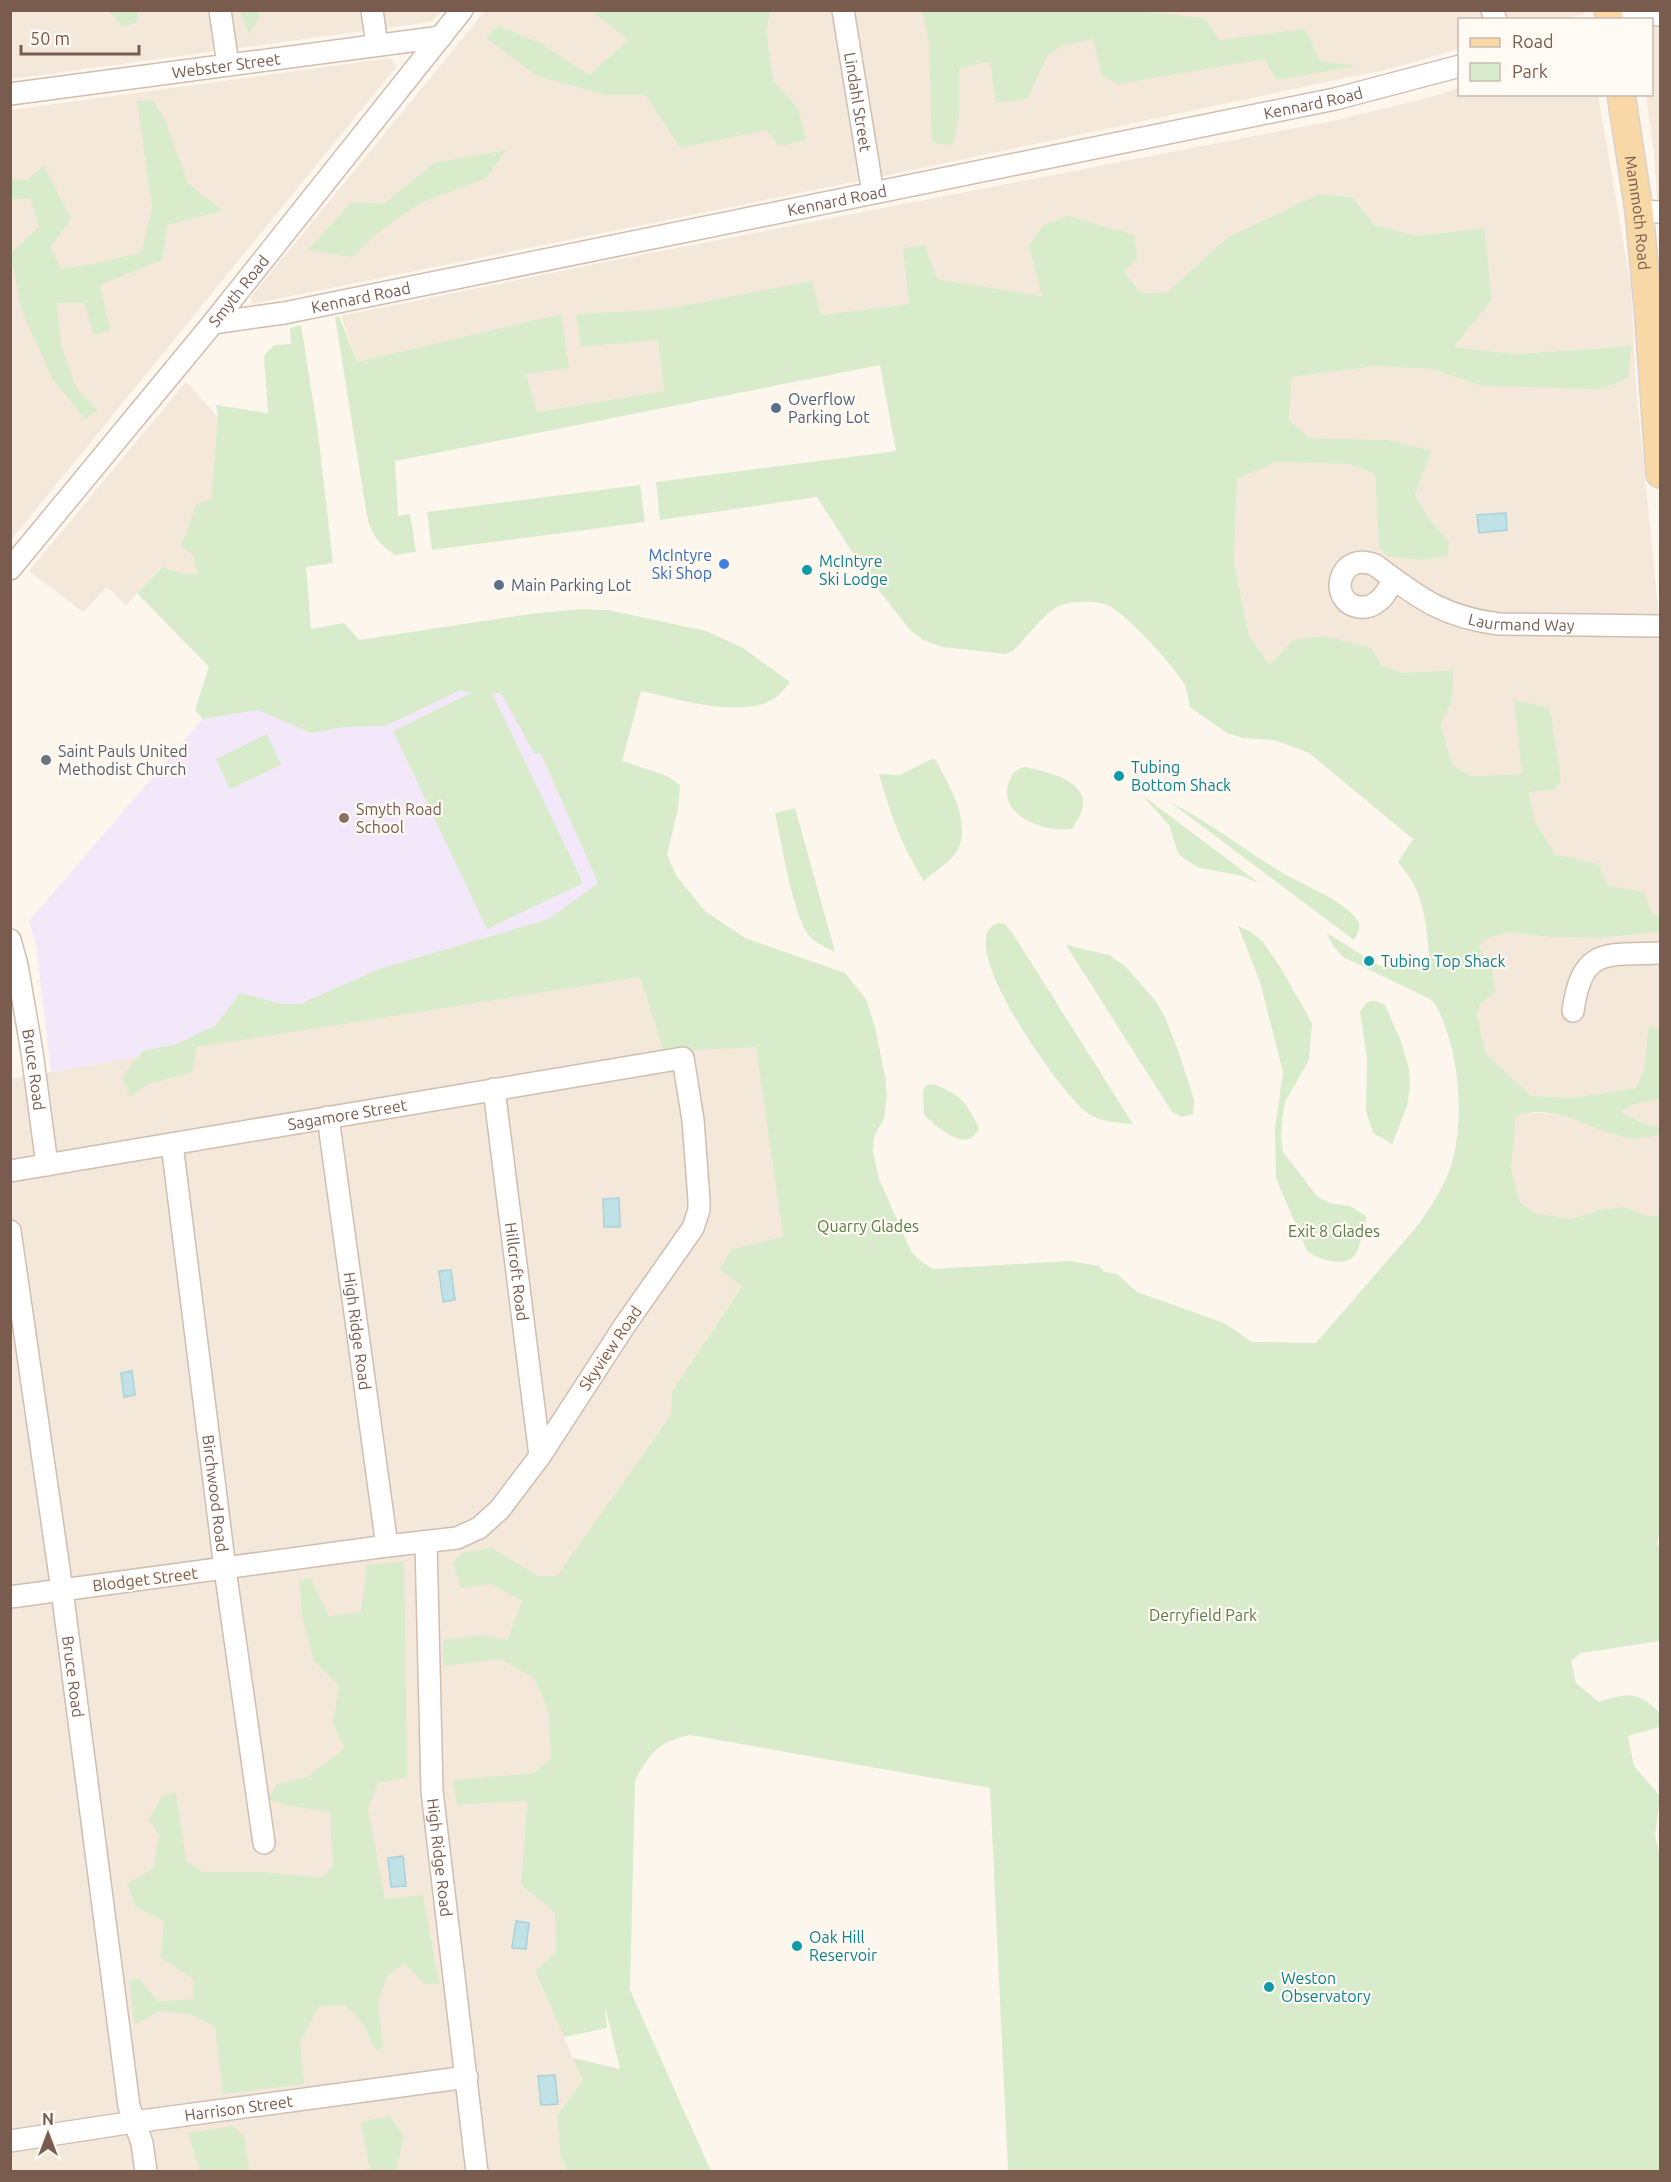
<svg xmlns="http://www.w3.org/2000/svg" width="1671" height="2182" viewBox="0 0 1671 2182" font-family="Ubuntu,sans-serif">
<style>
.residential{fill:#f4e8da}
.education{fill:#f3e8fa}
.green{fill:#d8ebca}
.water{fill:#c0e2e7;stroke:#a6d2d9;stroke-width:1.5}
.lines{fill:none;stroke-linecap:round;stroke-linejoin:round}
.minor-casing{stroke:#d0beb0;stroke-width:24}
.major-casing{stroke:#d9d1cd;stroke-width:30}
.minor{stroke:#fff;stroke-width:21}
.major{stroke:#f9d8a7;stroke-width:27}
.service-dot{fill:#5c6f8a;stroke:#fffaf3;stroke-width:2}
.shop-dot{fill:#3f7fe0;stroke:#fffaf3;stroke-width:2}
.culture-dot{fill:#0f9aa8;stroke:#fffaf3;stroke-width:2}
.worship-dot{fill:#6b7280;stroke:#fffaf3;stroke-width:2}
.education-dot{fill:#8d6e63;stroke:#fffaf3;stroke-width:2}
.labels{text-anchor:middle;stroke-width:4.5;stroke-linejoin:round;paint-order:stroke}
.street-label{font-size:16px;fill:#795c4e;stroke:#fffaf3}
.service-label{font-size:16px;fill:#4e5e75;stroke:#fffaf3;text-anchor:start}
.shop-label{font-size:16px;fill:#366cbe;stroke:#fffaf3;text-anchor:end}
.culture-label{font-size:16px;fill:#0d838f;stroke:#fffaf3;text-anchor:start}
.worship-label{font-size:16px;fill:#5b616d;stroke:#fffaf3;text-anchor:start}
.education-label{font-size:16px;fill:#785e54;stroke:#fffaf3;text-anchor:start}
.park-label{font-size:16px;fill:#587e45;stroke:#fffaf3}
</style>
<rect width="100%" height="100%" fill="#fdf6ec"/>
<g class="residential">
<polygon points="10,11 441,11 432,21 416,24 11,79"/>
<polygon points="485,11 1585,11 1584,14 1564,19 1460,20 1459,49 1393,68 893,174 252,304 251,297"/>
<polygon points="1660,11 1660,240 1654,152 1646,95 1652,94 1652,20"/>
<polygon points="390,58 397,66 11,540 11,110"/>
<polygon points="1459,88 1460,94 1598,95 1631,287 1636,387 1660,627 1660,915 1653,915 1644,892 1608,887 1598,864 1555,854 1535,821 1529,792 1554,790 1515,701 1522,774 1471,776 1452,765 1441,725 1452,700 1452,670 1403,673 1293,640 1270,665 1249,636 1234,563 1237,479 1276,462 1349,464 1375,474 1379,547 1421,560 1448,556 1449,542 1427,516 1388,440 1310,438 1289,420 1292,377 1376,366 1432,369 1482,386 1630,346 1515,354 1453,347 1492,299 1483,228 1417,236 1375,225 1352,197 1319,194 1228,237 1167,292 1141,293 1124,272 1042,296 937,279 925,245 903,248 909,304 821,315 812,282 666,309 576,314 581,347 658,340 664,391 536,412 526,374 561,315 357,362 341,316 610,261 1337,120 1423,99"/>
<polygon points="186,382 218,417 211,499 192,554 198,574 184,574 161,567 126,605 107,587 83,612 29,571"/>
<polygon points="1508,932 1548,937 1597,938 1660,932 1660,1030 1654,1026 1648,1029 1644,1070 1637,1088 1573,1098 1531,1096 1486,1054 1477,1015 1491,965 1479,947 1483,940"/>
<polygon points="640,977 664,1052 756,1046 783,1237 742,1285 672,1391 671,1415 555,1760 534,1773 454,1780 458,1805 527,1801 521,1885 555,1913 556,1952 535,1972 583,2080 557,2115 560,2154 567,2171 11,2172 11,1079 241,1039"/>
<polygon points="1660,1099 1660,1128 1640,1122 1619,1112 1632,1105"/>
<polygon points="1525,1112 1559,1115 1630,1138 1660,1134 1660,1215 1648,1216 1624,1207 1599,1210 1571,1219 1534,1213 1520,1202 1511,1169 1515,1131 1514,1117"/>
</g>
<polygon class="education" points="494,648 640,977 241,1039 51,1072 36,944 29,921 244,671"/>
<g class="green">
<polygon points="109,11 137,11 137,22 123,27"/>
<polygon points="240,11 257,11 260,16 249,34"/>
<polygon points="592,11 770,11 766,30 773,80 798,109 806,140 779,146 766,130 680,148 646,95 606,95 537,76 486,38 498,26 540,43 589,75 628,40"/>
<polygon points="922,11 1127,10 1205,18 1219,40 1305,29 1320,61 1356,66 1277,80 1264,59 1119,84 1102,76 1093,39 1061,46 1048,55 1027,99 996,103 990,61 959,69 959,115 953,145 932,143 929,41"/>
<polygon points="152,100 164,118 188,183 222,211 167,225 162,260 100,285 110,330 94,335 84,303 57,303 61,345 77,389 98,410 85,419 52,378 21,309 11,253 39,227 30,198 11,199 11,179 27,180 44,166 71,219 50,247 61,269 93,264 142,252 152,207 137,101"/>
<polygon points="506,150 486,178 420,203 377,233 352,257 308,250 351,202 384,204 434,163"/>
<path d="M 1319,194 L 1352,197 L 1375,225 L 1417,236 L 1484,228 L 1492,299 L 1454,347 L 1515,354 L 1631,346 L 1628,378 L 1601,389 L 1482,386 L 1432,369 L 1376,366 L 1292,377 L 1289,420 L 1310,438 L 1388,440 L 1431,451 L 1415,494 L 1427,516 L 1449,542 L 1448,556 L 1421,560 L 1386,556 L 1379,547 L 1375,474 L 1349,464 L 1276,462 L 1237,479 L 1234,563 L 1249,636 L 1270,665 L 1293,640 L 1324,636 L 1371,648 L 1382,666 L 1403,673 L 1453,670 L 1452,700 L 1441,725 L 1452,765 L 1471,776 L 1522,774 L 1514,700 L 1550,708 L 1561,781 L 1554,790 L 1529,792 L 1535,821 L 1555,854 L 1598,864 L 1608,886 L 1644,892 L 1653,915 L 1660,915 L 1660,932 L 1597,938 L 1548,937 L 1508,932 L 1483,940 L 1479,947 L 1491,965 L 1495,993 L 1480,1004 L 1477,1015 L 1486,1054 L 1531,1096 L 1573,1098 L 1636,1088 L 1644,1070 L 1648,1029 L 1654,1026 L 1660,1030 L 1660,1099 L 1632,1105 L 1620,1112 L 1640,1122 L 1660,1128 L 1660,1134 C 1651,1136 1638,1140 1628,1138 C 1594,1131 1548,1100 1515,1117 L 1515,1131 L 1511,1169 L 1520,1202 L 1534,1213 L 1571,1219 L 1599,1210 L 1624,1207 L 1648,1216 L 1660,1215 L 1660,1479 L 1659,1483 L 1660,1532 L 1657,1543 L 1660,1550 L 1660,1641 L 1581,1653 L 1571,1661 L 1576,1683 L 1599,1702 C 1628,1693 1638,1691 1660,1713 L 1660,1727 L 1628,1736 L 1634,1766 L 1660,1796 L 1655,1836 L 1660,1856 L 1660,2171 L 1008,2171 L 990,1788 L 690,1735 C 659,1742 649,1753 635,1781 L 630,1990 L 711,2171 L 567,2171 L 560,2154 L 557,2115 L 583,2080 L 573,2058 L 620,2069 L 605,2006 L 607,2028 L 564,2037 L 535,1971 L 556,1952 L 555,1913 L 521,1885 L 527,1801 L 457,1805 L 453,1780 L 534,1773 L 551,1758 L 548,1709 L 534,1678 L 500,1659 L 443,1666 L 443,1640 L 482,1635 L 508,1640 L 522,1601 L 491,1584 L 461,1588 L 453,1563 L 462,1553 L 491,1548 L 538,1576 L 557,1576 L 671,1415 L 672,1391 L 742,1286 L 720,1269 L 732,1249 L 783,1237 L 756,1047 L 664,1052 L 640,977 L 197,1047 L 192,1072 L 146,1085 L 130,1097 L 122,1077 L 143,1051 L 176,1044 L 215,1026 L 240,993 L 282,1004 L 300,1004 L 379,969 L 549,919 L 598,883 L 541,754 L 534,753 L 501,693 L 492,693 L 583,883 L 487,929 L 393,731 L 473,692 L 459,691 L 385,726 L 345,727 L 311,733 L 258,710 L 203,719 L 195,710 L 209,667 L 137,593 L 162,567 L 184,574 L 198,574 L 192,554 L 181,546 L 197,504 L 211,499 L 218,417 L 216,405 L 268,413 L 264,356 L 274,345 L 291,344 L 290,328 L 301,325 L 318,432 L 333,563 L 306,567 L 311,629 L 344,623 L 359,640 L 530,614 L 581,609 L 608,610 L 706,631 L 743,648 L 790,682 C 785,688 778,698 770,701 C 737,717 676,699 641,691 L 622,761 L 667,776 L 680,785 L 678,809 L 667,855 L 677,877 L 706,912 L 745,938 L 845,973 L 866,999 L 875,1027 L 885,1076 L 887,1096 L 884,1119 L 874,1136 L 873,1152 L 879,1179 L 911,1251 L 918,1259 L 933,1269 L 1069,1261 L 1099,1266 L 1104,1272 L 1117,1274 L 1137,1292 L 1224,1323 L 1252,1342 L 1316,1343 L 1419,1224 C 1432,1205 1445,1185 1452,1163 C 1465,1116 1459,1046 1435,1004 L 1430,999 L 1343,957 L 1333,946 L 1327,933 L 1380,966 L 1430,960 C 1425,920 1426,894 1398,862 L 1413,839 L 1309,753 L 1274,740 L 1243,738 L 1227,733 L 1190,707 C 1188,700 1188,691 1185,685 C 1175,667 1125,612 1107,605 C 1094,600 1069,601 1057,607 C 1045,613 1024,640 1014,650 L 1006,654 L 943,647 L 923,640 L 910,630 L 866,574 L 817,497 L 660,520 L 656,482 L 896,451 L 880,365 L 395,461 L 398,516 L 410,514 L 416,552 L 395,555 C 379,544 371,534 367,516 L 335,317 L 339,316 L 357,362 L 561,314 L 569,368 L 526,374 L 537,412 L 664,391 L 658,340 L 581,347 L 576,314 L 666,309 L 812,281 L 821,315 L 909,304 L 903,248 L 925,245 L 937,279 L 1042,296 L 1029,245 L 1044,225 L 1068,216 L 1134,235 L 1137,258 L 1124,272 L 1141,293 L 1167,292 L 1228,237 Z"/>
<polygon points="640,485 645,522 432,550 427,512"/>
<polygon points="267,734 281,765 230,789 216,759"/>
<path d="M 934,758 C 948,782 975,827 955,854 C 948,864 933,872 924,881 C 902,848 890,812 879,774 L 900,775 Z"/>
<path d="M 1024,767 C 1041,770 1085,779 1083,804 C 1083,812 1076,822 1072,829 C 1047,833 999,817 1008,784 C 1011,775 1015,770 1024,767 Z"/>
<polygon points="1142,795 1260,884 1243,876 1200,868 1183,858 1178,853 1169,825"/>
<path d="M 1170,802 C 1210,822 1244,850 1283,873 C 1308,888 1341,898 1359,922 L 1359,930 L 1354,940 Z"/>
<path d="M 795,808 L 835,952 C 825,947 815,943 808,934 C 793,915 781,840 775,813 Z"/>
<path d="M 998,923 L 1005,924 L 1013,934 L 1133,1124 C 1117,1123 1098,1122 1085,1111 C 1061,1093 949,938 998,923 Z"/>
<path d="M 1238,926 L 1251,932 L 1263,942 L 1279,965 L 1312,1023 L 1309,1060 L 1286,1100 L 1283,1112 L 1281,1137 L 1283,1152 L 1317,1196 L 1329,1203 L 1350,1206 L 1366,1216 C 1367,1224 1364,1232 1361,1239 C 1359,1245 1358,1253 1353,1257 C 1343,1267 1317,1259 1307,1251 L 1276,1178 L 1275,1129 L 1283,1072 L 1260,982 Z"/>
<polygon points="1066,945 1109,955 1125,966 1154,999 1165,1017 1179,1053 1194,1100 1193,1114 1182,1117 1172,1112"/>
<polygon points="1371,1001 1376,1001 1385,1005 1400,1039 1409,1068 1410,1085 1407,1106 1392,1144 1373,1133 1366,1111 1367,1059 1360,1012 1366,1003"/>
<path d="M 933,1084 C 961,1095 966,1102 979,1128 C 968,1155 938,1128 924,1115 L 923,1091 L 926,1085 Z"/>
<polygon points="404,1561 407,1777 378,1783 368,1809 385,1899 423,1895 439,1984 424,1984 404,1963 387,1977 378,2003 383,2048 376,2050 364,2026 346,2005 319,2006 300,2043 304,2084 223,2094 215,2027 190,2014 160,2011 135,2025 129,1980 139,1979 159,2002 193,1999 193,1979 161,1958 164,1921 136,1907 127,1884 154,1868 159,1835 149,1819 163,1795 176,1793 186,1861 202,1872 261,1872 321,1878 333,1867 330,1812 285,1805 268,1799 277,1784 307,1777 345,1748 333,1724 339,1685 314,1661 302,1615 299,1581 311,1578 328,1616 361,1612 367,1565"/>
<polygon points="390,2116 404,2137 396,2171 354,2171 370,2169 361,2122"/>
<polygon points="233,2126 244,2136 249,2170 268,2171 200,2171 188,2133"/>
</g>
<g class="water">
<polygon points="1506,513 1507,530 1479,533 1477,515"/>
<polygon points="619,1198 620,1227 604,1227 603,1199"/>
<polygon points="451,1270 455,1300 443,1302 439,1271"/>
<polygon points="132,1371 135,1395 124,1397 121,1373"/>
<polygon points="403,1856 406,1886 391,1887 388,1858"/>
<polygon points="516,1921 529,1923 526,1949 512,1948"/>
<polygon points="555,2075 558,2104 541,2105 538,2076"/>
</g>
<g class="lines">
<defs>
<g id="minor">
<polyline points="220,10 228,65"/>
<polyline points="372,10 377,45"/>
<path id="s1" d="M 843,10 L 873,193"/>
<polyline points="1492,10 1496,20"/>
<polyline points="1619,20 1644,13 1660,15"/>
<path id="s2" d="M 10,94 L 441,37"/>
<polyline points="1639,211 1660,212"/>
<path id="s3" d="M 213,323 L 284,313 L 1335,99 L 1460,66"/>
<path id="s4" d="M 10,569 L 213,323 L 462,10"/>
<path id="s5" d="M 1394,579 C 1389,587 1385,597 1377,602 C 1372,606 1366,608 1359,607 C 1327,602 1338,550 1375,565 C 1419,598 1443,617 1499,624 L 1660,626"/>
<path id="s6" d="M 10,940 L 17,965 L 32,1052 L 47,1165"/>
<path d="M 1573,1011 C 1582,947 1605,955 1660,953"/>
<path id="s7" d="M 494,1089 L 540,1456"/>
<path id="s8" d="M 328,1117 L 387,1546"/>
<path id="s9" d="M 172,1144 L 225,1569 L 264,1843"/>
<path id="s10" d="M 10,1171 L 683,1058 L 693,1120 L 699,1200 L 699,1210 L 693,1228 L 625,1325 L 540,1456 L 500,1509 L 479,1528 L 457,1538 L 387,1546 L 10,1597"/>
<path id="s11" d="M 10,1231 L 62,1590 L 129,2106 L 142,2143 L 146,2172"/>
<path id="s12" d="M 426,1542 L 432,1791 L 477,2172"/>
<path id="s13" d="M 10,2141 L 134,2122 L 467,2077"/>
</g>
<g id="major">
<polyline points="1608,10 1610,20"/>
<path id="s14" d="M 1621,94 L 1639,211 L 1648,306 L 1660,474"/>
</g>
</defs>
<use href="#minor" class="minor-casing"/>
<use href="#major" class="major-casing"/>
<use href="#minor" class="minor"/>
<use href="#major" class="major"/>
</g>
<g class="service-dot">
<circle cx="776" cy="408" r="6"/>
<circle cx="499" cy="585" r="6"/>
</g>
<circle class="shop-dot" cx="724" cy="564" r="6"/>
<g class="culture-dot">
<circle cx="807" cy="570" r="6"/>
<circle cx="1119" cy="776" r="6"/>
<circle cx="1369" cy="961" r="6"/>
<circle cx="797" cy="1946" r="6"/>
<circle cx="1269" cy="1987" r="6"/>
</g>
<circle class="worship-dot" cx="46" cy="760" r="6"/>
<circle class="education-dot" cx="344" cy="818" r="6"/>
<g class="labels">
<g class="street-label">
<text dy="6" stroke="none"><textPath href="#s2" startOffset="218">Webster Street</textPath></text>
<text dy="6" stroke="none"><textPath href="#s1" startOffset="93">Lindahl Street</textPath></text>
<text dy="6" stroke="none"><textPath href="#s3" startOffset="1122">Kennard Road</textPath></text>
<text dy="6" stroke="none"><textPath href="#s3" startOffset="636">Kennard Road</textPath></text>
<text dy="6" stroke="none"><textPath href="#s14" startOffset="120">Mammoth Road</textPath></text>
<text dy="6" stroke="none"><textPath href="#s4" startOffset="360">Smyth Road</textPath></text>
<text dy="6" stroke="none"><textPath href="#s3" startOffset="150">Kennard Road</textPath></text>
<text dy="6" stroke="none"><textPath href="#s5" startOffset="290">Laurmand Way</textPath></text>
<text dy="6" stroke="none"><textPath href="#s6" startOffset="132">Bruce Road</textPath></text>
<text dy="6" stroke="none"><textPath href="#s10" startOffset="342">Sagamore Street</textPath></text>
<text dy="6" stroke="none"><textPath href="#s7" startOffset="184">Hillcroft Road</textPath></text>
<text dy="6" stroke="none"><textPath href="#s8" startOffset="216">High Ridge Road</textPath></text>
<text transform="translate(610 1348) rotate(-56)" y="6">Skyview Road</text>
<text dy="6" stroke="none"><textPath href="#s9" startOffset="352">Birchwood Road</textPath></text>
<text transform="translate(145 1579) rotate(-7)" y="6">Blodget Street</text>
<text dy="6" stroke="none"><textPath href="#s11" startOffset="450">Bruce Road</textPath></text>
<text dy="6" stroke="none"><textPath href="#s12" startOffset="316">High Ridge Road</textPath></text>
<text dy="6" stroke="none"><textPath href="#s13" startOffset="231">Harrison Street</textPath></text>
</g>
<g class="service-label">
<text x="788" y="405">Overflow<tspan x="788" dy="18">Parking Lot</tspan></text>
<text x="511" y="591">Main Parking Lot</text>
</g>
<g class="shop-label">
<text x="712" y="561">McIntyre<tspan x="712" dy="18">Ski Shop</tspan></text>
</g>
<g class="culture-label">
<text x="819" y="567">McIntyre<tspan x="819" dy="18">Ski Lodge</tspan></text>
<text x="1131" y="773">Tubing<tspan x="1131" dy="18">Bottom Shack</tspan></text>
<text x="1381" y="967">Tubing Top Shack</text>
<text x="809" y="1943">Oak Hill<tspan x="809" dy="18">Reservoir</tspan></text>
<text x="1281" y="1984">Weston<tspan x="1281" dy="18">Observatory</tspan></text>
</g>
<g class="worship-label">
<text x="58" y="757">Saint Pauls United<tspan x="58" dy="18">Methodist Church</tspan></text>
</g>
<g class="education-label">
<text x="356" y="815">Smyth Road<tspan x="356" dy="18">School</tspan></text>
</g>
<g class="park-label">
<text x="868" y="1232">Quarry Glades</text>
<text x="1334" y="1237">Exit 8 Glades</text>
<text x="1203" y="1621">Derryfield Park</text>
</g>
</g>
<rect width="1671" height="2182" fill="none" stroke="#795c4e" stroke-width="24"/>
<rect x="1458" y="18" width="195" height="78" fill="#fffaf3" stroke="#c9bbb1" stroke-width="1.5"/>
<rect x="1470" y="38" width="30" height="9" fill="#f9d8a7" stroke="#c9bbb1" stroke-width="1.5"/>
<text x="1512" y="48" font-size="18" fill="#795c4e">Road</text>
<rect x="1470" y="63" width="30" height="18" fill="#d8ebca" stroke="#c9bbb1" stroke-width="1.5"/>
<text x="1512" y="78" font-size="18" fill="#795c4e">Park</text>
<g transform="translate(48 2134)" stroke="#fffaf3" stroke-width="4.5" paint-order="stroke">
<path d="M0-4.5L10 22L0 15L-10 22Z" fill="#795c4e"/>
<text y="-9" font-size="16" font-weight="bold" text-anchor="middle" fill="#795c4e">N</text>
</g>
<path d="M21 45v9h118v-9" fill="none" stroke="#795c4e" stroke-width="3"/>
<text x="30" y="45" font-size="18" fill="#795c4e" stroke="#fffaf3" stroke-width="4.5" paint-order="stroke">50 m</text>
</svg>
